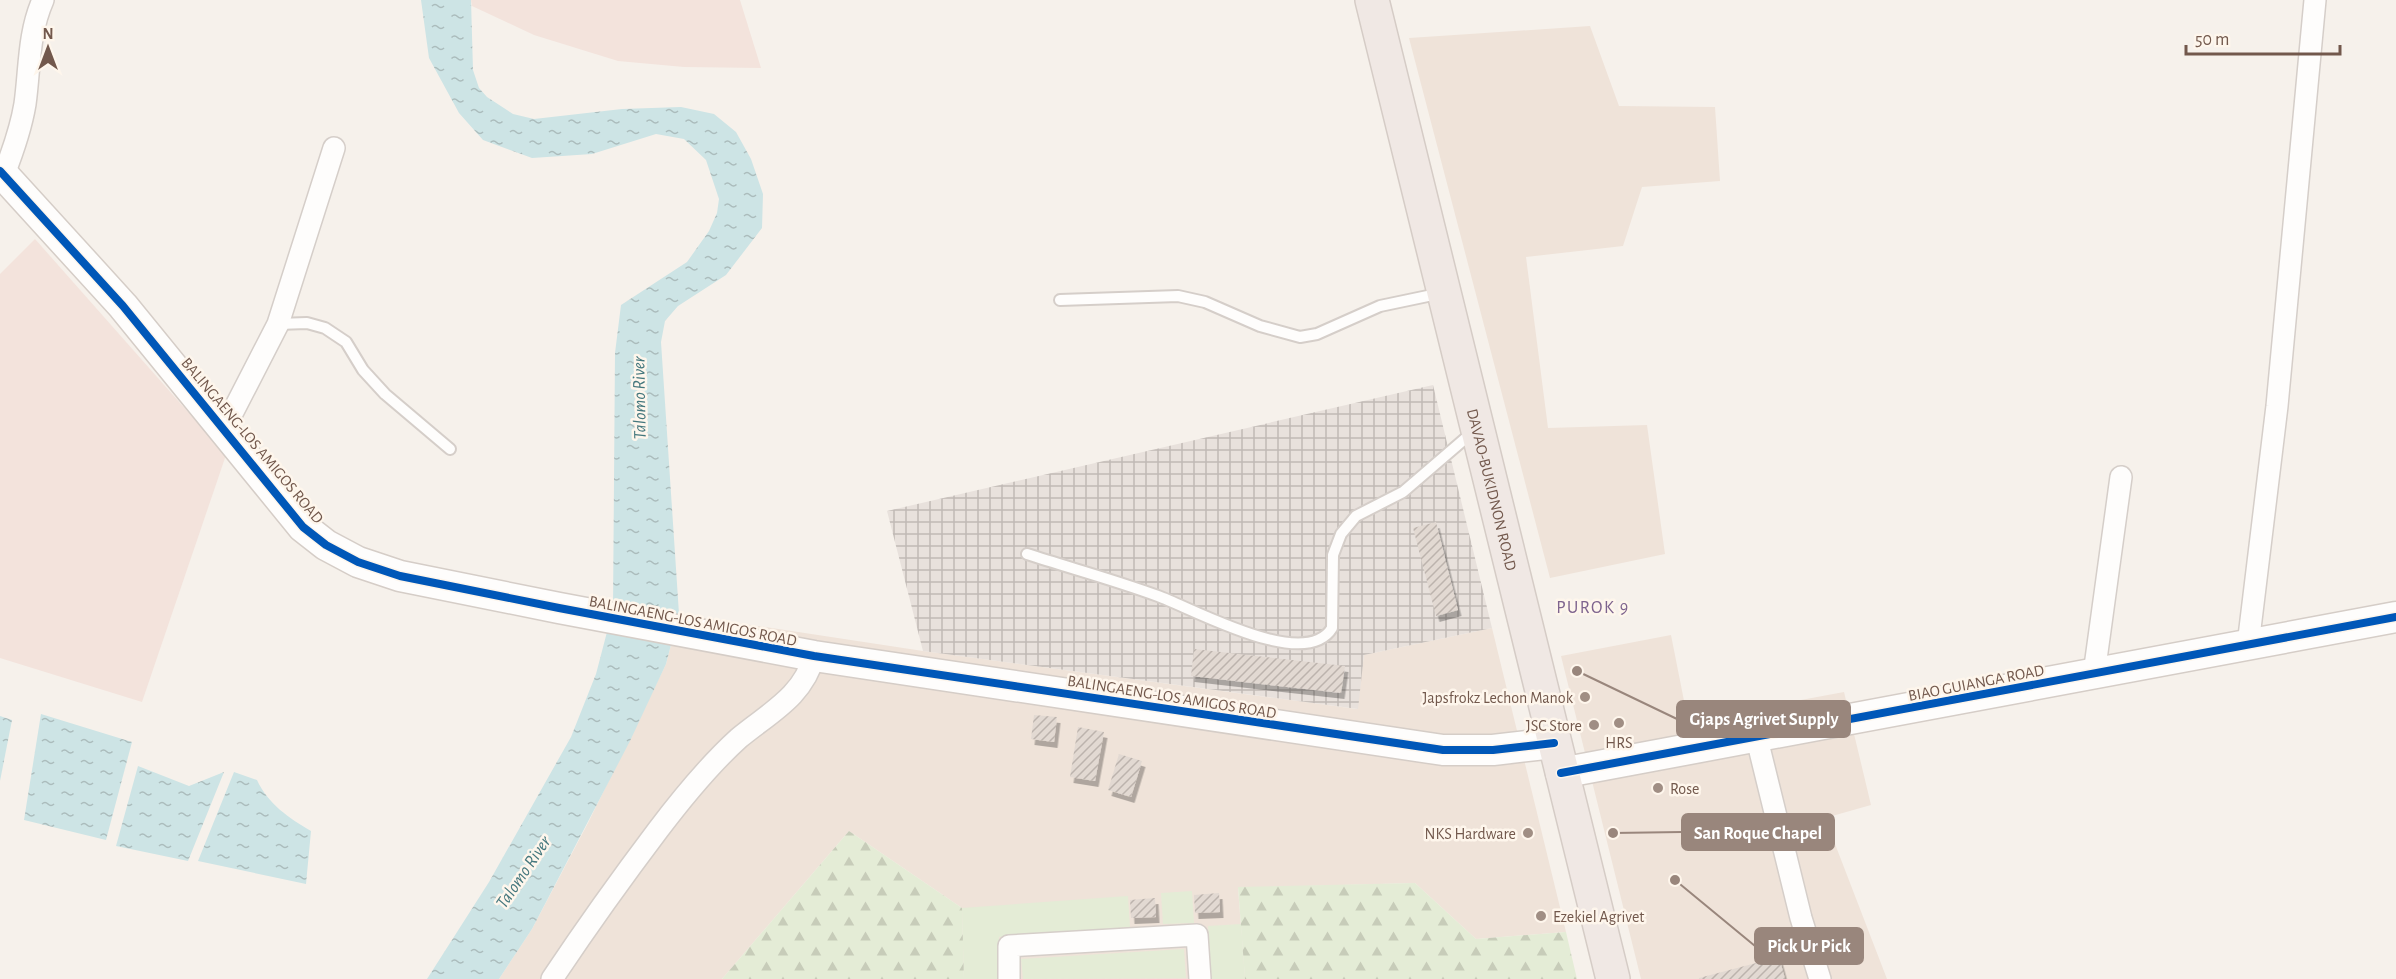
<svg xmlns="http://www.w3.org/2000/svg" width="2396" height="979" viewBox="0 0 2396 979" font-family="'Alegreya Sans',sans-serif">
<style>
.residential{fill:#efe3d9}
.commercial{fill:#f3e3dc}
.industrial{fill:url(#industrial-grid)}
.green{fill:#e4ecd6}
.forest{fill:url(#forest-firs)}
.water{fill:url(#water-ripples)}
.building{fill:url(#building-hatch);filter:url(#shadow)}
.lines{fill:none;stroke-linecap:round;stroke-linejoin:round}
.lane-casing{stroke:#d5cec9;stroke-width:14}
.street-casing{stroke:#d5cec9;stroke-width:24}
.secondary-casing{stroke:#d5cdc7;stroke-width:33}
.highway-casing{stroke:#d5ccc6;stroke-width:36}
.lane{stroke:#fefdfc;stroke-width:10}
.street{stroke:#fefdfc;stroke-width:21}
.secondary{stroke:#fefdfc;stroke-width:30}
.highway{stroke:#f0e8e4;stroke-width:33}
.cycleway-casing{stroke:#fef6ec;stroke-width:11}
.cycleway{stroke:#0057b8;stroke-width:8}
.poi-dot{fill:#a08e84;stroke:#fef6ec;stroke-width:2}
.labels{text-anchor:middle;stroke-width:5;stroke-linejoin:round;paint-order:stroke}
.street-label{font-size:16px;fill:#72584c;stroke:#fef6ec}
.poi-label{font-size:16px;fill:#72584c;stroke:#fef6ec;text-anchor:end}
.water-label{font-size:18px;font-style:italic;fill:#44777d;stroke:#fef6ec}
.neighbourhood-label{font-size:18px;letter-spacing:1.5px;fill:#7e648e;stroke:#fef6ec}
.leader{fill:none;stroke:#99867c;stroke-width:2}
.callout-dot{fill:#99867c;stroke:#fef6ec;stroke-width:2}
.callout{fill:#99867c;stroke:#99867c;stroke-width:2}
.callout-label{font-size:18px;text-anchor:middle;font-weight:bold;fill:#fff}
</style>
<defs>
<pattern id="industrial-grid" width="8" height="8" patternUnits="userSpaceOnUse" patternTransform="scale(1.5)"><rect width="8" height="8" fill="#e8e1dc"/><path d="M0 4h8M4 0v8" fill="none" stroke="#c0b9b5"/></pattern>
<pattern id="forest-firs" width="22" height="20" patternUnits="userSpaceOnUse" patternTransform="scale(1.5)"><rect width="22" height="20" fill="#e4ecd6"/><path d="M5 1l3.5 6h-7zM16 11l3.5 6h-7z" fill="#c7ccb9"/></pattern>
<pattern id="water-ripples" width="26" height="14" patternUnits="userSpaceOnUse" patternTransform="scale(1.5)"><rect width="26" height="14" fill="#cde4e5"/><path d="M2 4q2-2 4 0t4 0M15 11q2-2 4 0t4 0" fill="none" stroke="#abbcbc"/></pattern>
<pattern id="building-hatch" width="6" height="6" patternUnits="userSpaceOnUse" patternTransform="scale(1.5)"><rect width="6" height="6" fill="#e2d9d2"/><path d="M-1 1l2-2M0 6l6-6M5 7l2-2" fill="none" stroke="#bcb3ad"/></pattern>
<filter id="shadow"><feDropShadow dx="3.5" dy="6" stdDeviation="0" flood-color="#0004"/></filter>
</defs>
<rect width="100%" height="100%" fill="#f6f1eb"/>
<g class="residential">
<polygon points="1590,26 1619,106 1715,107 1720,181 1642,187 1623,246 1526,257 1548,428 1647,425 1665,554 1550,578 1409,38"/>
<polygon points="679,614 923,651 1357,709 1364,655 1492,628 1566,932 1476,939 1415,883 1238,888 1245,979 964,979 962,908 849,831 722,979 499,979 532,929 588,823 666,664"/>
<polygon points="1671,635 1688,721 1844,692 1871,805 1825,818 1887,979 1641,979 1561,656"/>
</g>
<g class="commercial">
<polygon points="471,0 740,0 761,68 684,67 618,61 534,35 472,6"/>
<polygon points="35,239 226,455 142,702 0,658 0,274"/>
</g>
<polygon class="industrial" points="1433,385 1492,628 1364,655 1358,709 923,651 887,511"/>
<g class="green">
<polygon points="1192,891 1194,923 1163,924 1161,893"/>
<polygon points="1128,896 1130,927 999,937 999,979 964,979 962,908"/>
<polygon points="1241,924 1245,979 1211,979 1208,926"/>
<polygon points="1184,949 1186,978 1023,979 1021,959"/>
</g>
<g class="forest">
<polygon points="849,831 962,908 964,979 722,979"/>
<polygon points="1415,883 1476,939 1566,932 1577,979 1245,979 1238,887"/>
</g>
<g class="water">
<polygon points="421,0 471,0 473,70 479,88 487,97 513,114 534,119 622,109 681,107 714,114 736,132 751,159 763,194 762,228 726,275 678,306 665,321 661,342 679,614 666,664 630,741 532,929 499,979 427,979 489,882 571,737 596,674 613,609 615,353 621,305 687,262 709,231 717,213 719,199 706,160 684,139 656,134 592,154 532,158 483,140 459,113 429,58"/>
<polygon points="41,714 132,742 106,840 24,820"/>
<polygon points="0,716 12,720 0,781"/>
<polygon points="138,766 189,786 224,772 188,861 116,846"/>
<path d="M 234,772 L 257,780 C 268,804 289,818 311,831 L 306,884 L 198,861 Z"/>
</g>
<g class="building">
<polygon points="1436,522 1458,610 1436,616 1413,528"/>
<polygon points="1194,649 1345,666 1341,693 1191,676"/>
<polygon points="1034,715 1057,717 1054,742 1031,739"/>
<polygon points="1078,727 1104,732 1095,781 1070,777"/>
<polygon points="1119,754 1142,761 1131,797 1108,790"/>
<polygon points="1219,893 1220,912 1195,913 1194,895"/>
<polygon points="1155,898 1156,917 1131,918 1130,900"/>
<polygon points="1779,957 1785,979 1699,979 1699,978"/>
</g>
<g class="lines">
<defs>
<g id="lane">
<polyline points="1060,300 1178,296 1205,302 1260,326 1300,337 1317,334 1380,306 1442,293"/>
<polyline points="278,324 307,323 325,328 346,342 363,370 385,394 450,449"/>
<path d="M 1027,554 C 1070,568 1115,580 1158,596 C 1194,609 1305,672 1332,628 L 1333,555 L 1341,534 L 1356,516 L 1403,492 L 1474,431"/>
</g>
<g id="street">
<path d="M 4,174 C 13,151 21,128 25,104 C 30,68 28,34 43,0"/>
<polyline points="224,429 278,324 334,148"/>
<polyline points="2248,645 2277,406 2315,0"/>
<polyline points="2094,674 2121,477"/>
<polyline points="1756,735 1801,918 1820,979"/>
<path d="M 552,979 C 586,928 621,879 658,830 C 683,797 708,766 739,738 C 769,713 803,697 814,656"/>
<polyline points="1009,979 1009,946 1197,935 1200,979"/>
</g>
<g id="secondary">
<polyline points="0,171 123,306 303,527 326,545 358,562 400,576 559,608 814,656 1443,750 1493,750 1554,743"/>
<polyline points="1561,773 2396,617"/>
</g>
<g id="highway">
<path id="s1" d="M 1372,0 L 1613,979"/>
</g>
</defs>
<use href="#lane" class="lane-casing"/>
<use href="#street" class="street-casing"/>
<use href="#secondary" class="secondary-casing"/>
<use href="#highway" class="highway-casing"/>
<use href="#lane" class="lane"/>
<use href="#street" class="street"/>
<use href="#secondary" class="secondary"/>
<use href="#highway" class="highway"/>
<defs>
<g id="cycleway">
<polyline points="0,171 123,306 303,527 326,545 358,562 400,576 559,608 814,656 1443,750 1493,750 1554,743"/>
<polyline points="1561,773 2396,617"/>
</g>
</defs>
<use href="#cycleway" class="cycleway-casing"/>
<use href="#cycleway" class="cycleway"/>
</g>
<g class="poi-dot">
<circle cx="1585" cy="697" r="6"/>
<circle cx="1619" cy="723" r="6"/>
<circle cx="1594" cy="725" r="6"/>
<circle cx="1658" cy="788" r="6"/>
<circle cx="1528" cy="833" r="6"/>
<circle cx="1541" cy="916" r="6"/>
</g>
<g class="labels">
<g class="street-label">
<text transform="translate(253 440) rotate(50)" y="6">BALINGAENG-LOS AMIGOS ROAD</text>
<text dy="6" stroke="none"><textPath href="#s1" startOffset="504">DAVAO-BUKIDNON ROAD</textPath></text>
<text transform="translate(693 620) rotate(11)" y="6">BALINGAENG-LOS AMIGOS ROAD</text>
<text transform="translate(1976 682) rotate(-11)" y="6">BIAO GUIANGA ROAD</text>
<text transform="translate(1172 696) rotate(9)" y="6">BALINGAENG-LOS AMIGOS ROAD</text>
</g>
<g class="poi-label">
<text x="1573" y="703">Japsfrokz Lechon Manok</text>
<text x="1582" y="731">JSC Store</text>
<text x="1619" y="748" text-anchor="middle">HRS</text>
<text x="1670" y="794" text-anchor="start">Rose</text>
<text x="1516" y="839">NKS Hardware</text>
<text x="1553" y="922" text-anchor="start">Ezekiel Agrivet</text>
</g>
<g class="water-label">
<text transform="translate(639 398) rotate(-91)" y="6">Talomo River</text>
<text transform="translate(523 872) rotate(-56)" y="6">Talomo River</text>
</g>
<g class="neighbourhood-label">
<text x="1593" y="613">PUROK 9</text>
</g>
</g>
<path class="leader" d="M1577 671L1677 719M1613 833L1682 832M1675 880L1755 946"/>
<g class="callout-dot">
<circle cx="1577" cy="671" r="6"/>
<circle cx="1613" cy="833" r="6"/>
<circle cx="1675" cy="880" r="6"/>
</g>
<g class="callout">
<rect x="1677" y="701" width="173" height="36" rx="6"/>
<rect x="1682" y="814" width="152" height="36" rx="6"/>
<rect x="1755" y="928" width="108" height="36" rx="6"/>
</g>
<g class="callout-label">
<text x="1764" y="725">Gjaps Agrivet Supply</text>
<text x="1758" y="839">San Roque Chapel</text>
<text x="1809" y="952">Pick Ur Pick</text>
</g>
<g transform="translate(48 48)" stroke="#fef6ec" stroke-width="4.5" paint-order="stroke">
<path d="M0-4.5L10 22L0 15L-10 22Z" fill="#72584c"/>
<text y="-9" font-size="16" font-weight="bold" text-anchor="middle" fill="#72584c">N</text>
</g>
<path d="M2186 45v9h154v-9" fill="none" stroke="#72584c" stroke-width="3"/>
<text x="2195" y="45" font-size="18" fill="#72584c" stroke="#fef6ec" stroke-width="4.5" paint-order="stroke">50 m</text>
</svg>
